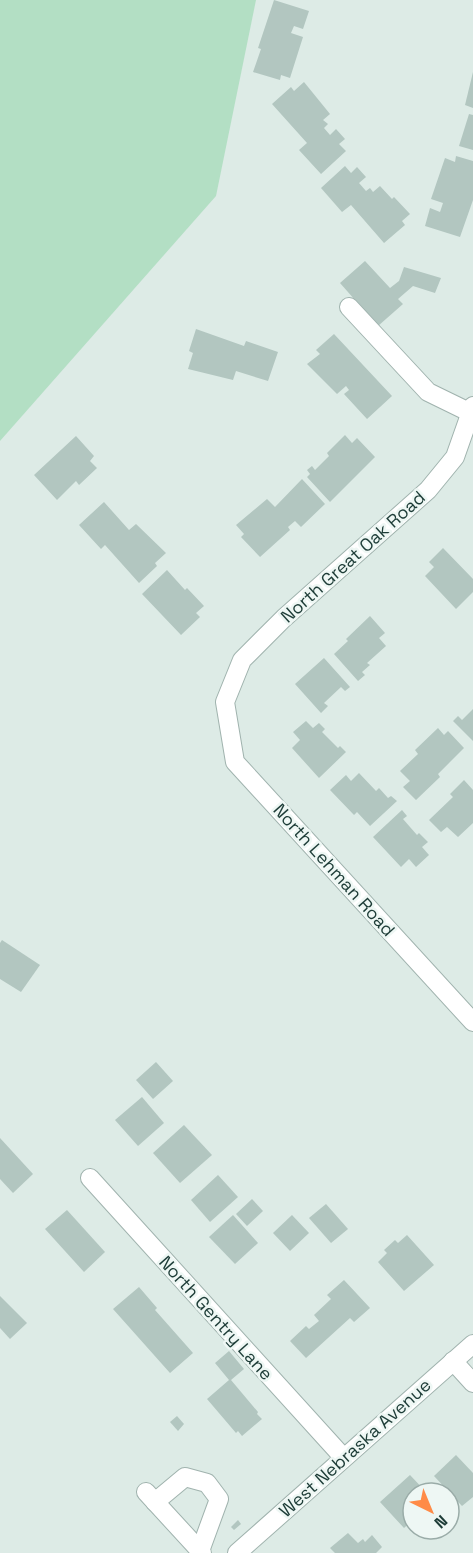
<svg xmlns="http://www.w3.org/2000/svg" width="473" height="1553" viewBox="0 0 473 1553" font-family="'Space Grotesk',sans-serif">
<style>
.green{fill:#b3dfc4}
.building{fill:#b2c6c0}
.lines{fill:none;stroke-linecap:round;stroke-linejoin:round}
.minor-casing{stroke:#a0b3ae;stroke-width:20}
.minor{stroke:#fff;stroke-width:18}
.labels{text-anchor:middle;stroke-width:5;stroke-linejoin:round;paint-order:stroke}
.street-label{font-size:18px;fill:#1d3c37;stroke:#eef7f4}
</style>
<rect width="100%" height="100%" fill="#ddebe6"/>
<polygon class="green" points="0,0 256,0 216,196 0,441"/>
<g class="building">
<polygon points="274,0 309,11 303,29 294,26 291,33 303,37 290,78 281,75 280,80 253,72 261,49 258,48"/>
<polygon points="473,72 473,108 465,105"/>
<polygon points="304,82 330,114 323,120 328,124 324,128 330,135 336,129 345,139 339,144 346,151 321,174 299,150 307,143 272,104 291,87 294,91"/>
<polygon points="469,114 473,115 473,150 459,146"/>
<polygon points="456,156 473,161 473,200 460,237 425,226 430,208 440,212 443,203 431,199 445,158 455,162"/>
<polygon points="345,166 351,173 357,167 366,177 359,183 366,191 370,188 373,192 380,186 392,199 394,197 410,214 402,221 405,225 384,243 351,205 342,212 321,188"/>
<polygon points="365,261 390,288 399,281 404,267 441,278 435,293 413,286 398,299 403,304 378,326 340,283"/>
<polygon points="196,329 244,346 246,341 278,352 268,381 236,371 233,380 188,369 193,353 189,351"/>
<polygon points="334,334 392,396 367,419 344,394 349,390 346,386 337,394 307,364 320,354 316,350"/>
<polygon points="345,435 352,443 357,438 375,457 330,502 307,477 310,474 307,470 312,466 315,470 329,456 327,453"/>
<polygon points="76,436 94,456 90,461 97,468 79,485 76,481 57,500 34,475"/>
<polygon points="302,479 325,504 301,527 295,521 288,527 290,530 260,557 241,537 244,534 236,525 267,499 275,507"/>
<polygon points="104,502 129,530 136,524 166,553 155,563 157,566 139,583 105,545 101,549 79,525"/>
<polygon points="443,548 473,579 473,592 456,609 425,576 434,567 429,562"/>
<polygon points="167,570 185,590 187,588 204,606 196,613 200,617 181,635 142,594"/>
<polygon points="370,616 385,633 379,638 386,646 367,663 370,665 362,672 365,675 358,681 334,654 348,641 346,639"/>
<polygon points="324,658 350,687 345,691 341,687 324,703 328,706 321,713 295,684"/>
<polygon points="473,709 473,741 453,721 458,716 462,720"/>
<polygon points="306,721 313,728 319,723 325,729 322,732 338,748 340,746 346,752 319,778 292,748 300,740 293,732"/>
<polygon points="438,728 444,735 448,731 464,748 438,774 440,777 416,800 403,787 410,781 400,771 418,754 415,750"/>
<polygon points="359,773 376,791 379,788 388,798 391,796 397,801 370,826 357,812 354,815 330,790 346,775 351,781"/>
<polygon points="464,780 473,790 473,823 458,837 447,827 441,832 429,820 453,797 450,794"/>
<polygon points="402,810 407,816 403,819 417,835 419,833 428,842 422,847 429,855 416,867 409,859 401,867 373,837"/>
<polygon points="2,940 40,965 21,992 0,979 0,943"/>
<polygon points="156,1062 173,1081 153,1099 136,1080"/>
<polygon points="142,1097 164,1123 138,1146 115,1120"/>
<polygon points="184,1125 212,1155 180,1183 153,1153"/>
<polygon points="0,1138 33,1174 13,1193 0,1179"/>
<polygon points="218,1175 238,1197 210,1222 191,1200"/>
<polygon points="252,1199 263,1211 247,1226 236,1214"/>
<polygon points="326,1204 348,1229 331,1243 309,1218"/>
<polygon points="67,1210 105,1252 84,1272 45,1229"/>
<polygon points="233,1215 258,1243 235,1264 209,1237"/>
<polygon points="292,1215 309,1233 290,1251 273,1233"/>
<polygon points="407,1235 434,1265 404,1291 378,1262 387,1253 384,1250 395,1240 398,1243"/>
<polygon points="344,1280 370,1308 354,1322 350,1318 306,1358 290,1341 306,1326 309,1329 319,1321 314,1315 331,1299 327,1295"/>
<polygon points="139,1287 157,1308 155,1310 193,1353 170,1373 113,1309"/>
<polygon points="0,1296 27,1323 10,1339 0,1328"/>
<polygon points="229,1351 244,1369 231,1380 258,1412 257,1414 262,1419 242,1436 238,1431 236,1433 207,1399 229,1380 215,1363"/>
<polygon points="177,1416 184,1424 178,1431 170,1422"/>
<polygon points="456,1455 473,1473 473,1497 462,1506 434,1476"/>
<polygon points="410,1475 427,1493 413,1493 413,1520 404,1528 380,1502"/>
<polygon points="238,1520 241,1524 234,1530 231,1527"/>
<polygon points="348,1533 358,1543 363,1539 365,1542 372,1535 382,1547 376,1553 335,1553 330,1548"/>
</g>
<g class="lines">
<defs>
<g id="minor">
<polyline points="349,307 428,392 471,413"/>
<polyline points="473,406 455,457 428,490 284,618 242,660 225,702 235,762 473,1022"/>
<polyline points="90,1178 343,1457"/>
<polyline points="453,1361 473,1383"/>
<polyline points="146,1492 202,1553"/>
<polyline points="155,1502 185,1477 207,1483 219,1499 200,1551"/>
<polyline points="237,1553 473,1344"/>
</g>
</defs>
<use href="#minor" class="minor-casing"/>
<use href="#minor" class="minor"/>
</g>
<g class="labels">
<g class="street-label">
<text transform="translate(353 557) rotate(-42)" y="6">North Great Oak Road</text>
<text transform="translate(334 870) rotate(48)" y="6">North Lehman Road</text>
<text transform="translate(216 1318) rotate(48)" y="6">North Gentry Lane</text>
<text transform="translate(355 1448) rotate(-42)" y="6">West Nebraska Avenue</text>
</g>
</g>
<g transform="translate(431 1511) rotate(137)"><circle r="28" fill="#eef7f4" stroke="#9aaca8" stroke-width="1.5"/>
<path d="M0-4.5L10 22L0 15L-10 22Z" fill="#ff8b47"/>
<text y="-9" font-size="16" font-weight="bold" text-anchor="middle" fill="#1d3c37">N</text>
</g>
</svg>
